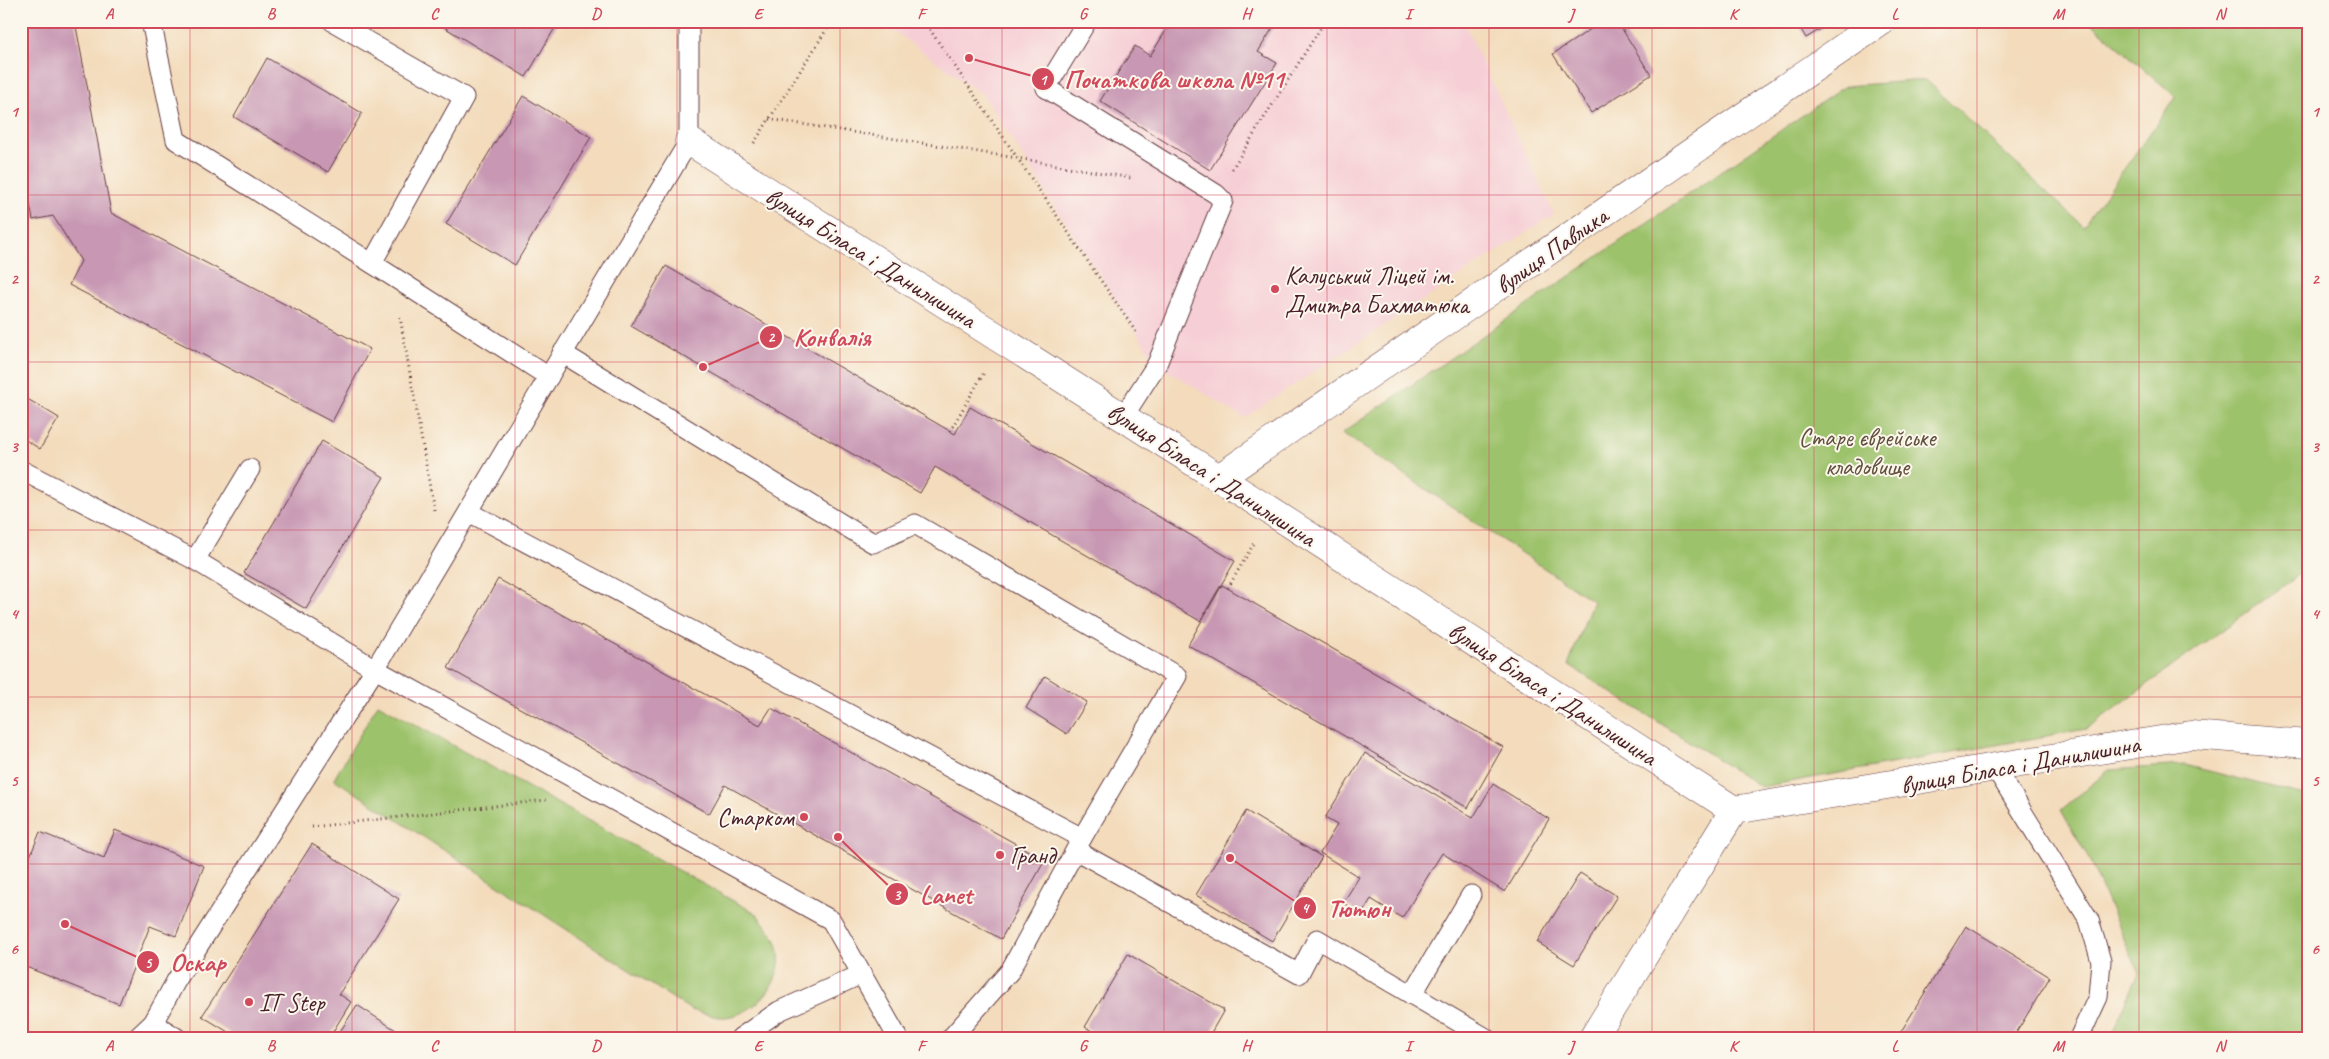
<svg xmlns="http://www.w3.org/2000/svg" width="2329" height="1059" viewBox="0 0 2329 1059" font-family="Caveat,sans-serif">
<style>
.built{fill:#f6cfd6}
.green{fill:#9dc26c;stroke:#74704c}
.building{fill:#c797b3}
.lines{fill:none;stroke-linecap:round;stroke-linejoin:round}
.lane-casing{stroke:#633b41;stroke-width:21}
.street-casing{stroke:#633b41;stroke-width:29}
.path{stroke:#633b41;stroke-width:3;stroke-dasharray:1 4;stroke-linecap:butt}
.lane{stroke:#fff;stroke-width:19}
.street{stroke:#fff;stroke-width:28}
.grid{fill:none;stroke:#d1495b;stroke-width:1;stroke-opacity:0.55}
.poi-dot{fill:#d1495b;stroke:#fbf7ec;stroke-width:2}
.labels{text-anchor:middle;stroke-width:4;stroke-linejoin:round;paint-order:stroke}
.street-label{font-size:25px;fill:#4a1f2b;stroke:#fbf7ec}
.poi-label{font-size:25px;fill:#4a1f2b;stroke:#fbf7ec;text-anchor:start}
.park-label{font-size:25px;fill:#63503e;stroke:#fbf7ec}
.leader{fill:none;stroke:#d1495b;stroke-width:2}
.callout-dot{fill:#d1495b;stroke:#fbf7ec;stroke-width:2}
.mark-label{font-size:15px;text-anchor:middle;font-weight:bold;fill:#fff}
.callout-label{font-size:26px;text-anchor:middle;font-weight:bold;fill:#d1495b;stroke:#fbf7ec;stroke-width:4;stroke-linejoin:round;paint-order:stroke}
.neatline{fill:none;stroke:#d1495b;stroke-width:2}
.grid-label{font-size:16px;text-anchor:middle;font-weight:bold;fill:#d1495b}
</style>
<rect width="100%" height="100%" fill="#fbf7ec"/>
<filter id="ink" filterUnits="userSpaceOnUse"><feTurbulence type="fractalNoise" baseFrequency=".02" numOctaves="2"/><feDisplacementMap in="SourceGraphic" scale="10" xChannelSelector="R" yChannelSelector="G"/><feConvolveMatrix kernelMatrix="1 2 1 2 8 2 1 2 1" color-interpolation-filters="sRGB"/></filter>
<filter id="wash" filterUnits="userSpaceOnUse"><feTurbulence type="fractalNoise" baseFrequency=".0096" numOctaves="4" result="noise"/><feDisplacementMap in="SourceGraphic" scale="20" xChannelSelector="R" yChannelSelector="G"/><feGaussianBlur stdDeviation="1.12" result="paint"/><feColorMatrix in="noise" values="0 0 0 0 0 0 0 0 0 0 0 0 0 0 0 0 0 1.4 0 .05"/><feComposite in="paint" operator="in"/></filter>
<g filter="url(#wash)">
<rect width="100%" height="100%" fill="#f3dbbb"/>
<polygon class="built" points="880,21 1463,21 1554,214 1244,418 1157,364 983,95"/>
<g class="green">
<polygon points="2089,21 2308,21 2308,568 2086,729 1761,787 1568,665 1593,601 1342,433 1845,86 1926,80 2083,226 2176,97"/>
<path d="M 378,704 L 757,914 C 762,922 770,930 775,939 C 791,973 760,1014 725,1017 C 715,1018 701,1012 691,1010 L 334,779 Z"/>
<polygon points="2185,765 2308,796 2308,1038 2110,1038 2139,973 2088,857 2061,810 2109,770"/>
</g>
<g id="blocks">
<g class="building">
<polygon points="21,21 75,21 111,213 370,349 332,422 69,285 81,261 53,216 33,220 21,157"/>
<polygon points="434,21 559,21 526,77"/>
<polygon points="1172,21 1277,21 1258,52 1277,63 1210,170 1100,101 1135,46 1150,56"/>
<polygon points="1603,21 1617,21 1651,75 1591,113 1553,54"/>
<polygon points="1796,21 1834,21 1806,38"/>
<polygon points="267,58 362,113 328,172 234,117"/>
<polygon points="523,96 591,137 515,265 446,224"/>
<polygon points="666,266 955,434 970,407 1235,561 1200,621 935,467 920,493 631,326"/>
<polygon points="21,395 59,418 40,449 21,437"/>
<polygon points="322,441 384,477 306,609 244,573"/>
<polygon points="498,579 760,725 771,708 1045,860 1001,939 725,785 709,814 448,668"/>
<polygon points="1222,585 1503,747 1468,808 1188,645"/>
<polygon points="1045,676 1087,702 1067,734 1026,708"/>
<polygon points="1365,753 1473,818 1493,784 1549,819 1505,892 1442,853 1402,918 1371,899 1362,914 1343,903 1359,877 1320,853 1337,825 1325,818"/>
<polygon points="1246,811 1322,857 1272,941 1196,895"/>
<polygon points="115,830 204,866 176,936 150,926 119,1004 21,965 21,878 40,832 104,858"/>
<polygon points="312,844 399,899 339,994 351,1002 329,1038 238,1038 202,1016"/>
<polygon points="1580,873 1617,896 1574,965 1537,942"/>
<polygon points="1966,926 2050,977 2013,1038 1897,1038"/>
<polygon points="1128,954 1224,1010 1208,1038 1104,1038 1085,1027"/>
<polygon points="357,1005 408,1038 336,1038"/>
</g>
</g>
</g>
<g filter="url(#ink)">
<use href="#blocks" fill-opacity="0" stroke="#633b41" stroke-width="1"/>
<g class="lines">
<defs>
<g id="lane">
<polyline points="151,21 176,140 392,276 549,377"/>
<polyline points="332,21 464,97 372,263"/>
<polyline points="1087,21 1046,88 1216,194 1223,201 1157,364 1123,417"/>
<polyline points="562,353 873,543 915,524 1177,676 1082,838 1010,971 951,1038"/>
<polyline points="21,470 195,560 375,669 831,920 898,1038"/>
<polyline points="469,512 1082,838"/>
<polyline points="195,560 250,469"/>
<polyline points="1996,769 2089,920 2101,961 2098,997 2079,1038"/>
<polyline points="1077,851 1299,974 1317,939 1486,1038"/>
<polyline points="1412,995 1471,895"/>
<polyline points="153,1023 177,1038"/>
<polyline points="137,1038 153,1023 176,981 375,669 689,141 689,21"/>
<polyline points="740,1038 779,1011 862,974"/>
</g>
<g id="street">
<polyline points="689,141 1272,512 1734,810"/>
<polyline points="1219,478 1882,21"/>
<polyline points="1593,1038 1734,810 2191,735 2308,744"/>
</g>
</defs>
<use href="#lane" class="lane-casing"/>
<use href="#street" class="street-casing"/>
<g class="path">
<polyline points="924,21 1136,332"/>
<polyline points="769,119 1017,158 1131,178"/>
<polyline points="754,143 832,21"/>
<polyline points="1232,169 1325,21"/>
<polyline points="400,317 434,510"/>
<polyline points="950,431 985,371"/>
<polyline points="1228,588 1254,543"/>
<polyline points="312,827 546,800"/>
</g>
<use href="#lane" class="lane"/>
<use href="#street" class="street"/>
</g>
</g>
<path class="grid" d="M 190,21 L 190,1038M 352,21 L 352,1038M 515,21 L 515,1038M 677,21 L 677,1038M 840,21 L 840,1038M 1002,21 L 1002,1038M 1164,21 L 1164,1038M 1327,21 L 1327,1038M 1489,21 L 1489,1038M 1652,21 L 1652,1038M 1814,21 L 1814,1038M 1977,21 L 1977,1038M 2139,21 L 2139,1038M 21,195 L 2308,195M 21,362 L 2308,362M 21,530 L 2308,530M 21,697 L 2308,697M 21,864 L 2308,864"/>
<g class="poi-dot">
<circle cx="1275" cy="289" r="5"/>
<circle cx="804" cy="817" r="5"/>
<circle cx="1000" cy="855" r="5"/>
<circle cx="249" cy="1002" r="5"/>
</g>
<g class="labels">
<g class="street-label">
<text transform="translate(1551 250) rotate(-35)" y="9">вулиця Павлика</text>
<text transform="translate(871 257) rotate(32)" y="9">вулиця Біласа і Данилишина</text>
<text transform="translate(1212 474) rotate(33)" y="9">вулиця Біласа і Данилишина</text>
<text transform="translate(1553 693) rotate(33)" y="9">вулиця Біласа і Данилишина</text>
<text transform="translate(2020 764) rotate(-10)" y="9">вулиця Біласа і Данилишина</text>
</g>
<g class="poi-label">
<text x="1285" y="284">Калуський Ліцей ім.<tspan x="1285" dy="29">Дмитра Бахматюка</tspan></text>
<text x="794" y="826" text-anchor="end">Старком</text>
<text x="1010" y="864">Гранд</text>
<text x="259" y="1011">IT Step</text>
</g>
<g class="park-label">
<text x="1867" y="446">Старе єврейське<tspan x="1867" dy="29">кладовище</tspan></text>
</g>
</g>
<path class="leader" d="M969 58L1043 79M703 367L771 337M838 837L897 894M1230 858L1305 908M65 924L148 962"/>
<g class="callout-dot">
<circle cx="969" cy="58" r="5"/>
<circle cx="703" cy="367" r="5"/>
<circle cx="838" cy="837" r="5"/>
<circle cx="1230" cy="858" r="5"/>
<circle cx="65" cy="924" r="5"/>
<circle cx="1043" cy="79" r="12"/>
<circle cx="771" cy="337" r="12"/>
<circle cx="897" cy="894" r="12"/>
<circle cx="1305" cy="908" r="12"/>
<circle cx="148" cy="962" r="12"/>
</g>
<g class="mark-label">
<text x="1043" y="85">1</text>
<text x="771" y="342">2</text>
<text x="897" y="900">3</text>
<text x="1305" y="913">4</text>
<text x="148" y="968">5</text>
</g>
<g class="callout-label">
<text x="1174" y="88">Початкова школа №11</text>
<text x="832" y="346">Конвалія</text>
<text x="946" y="903">Lanet</text>
<text x="1359" y="917">Тютюн</text>
<text x="198" y="971">Оскар</text>
</g>
<rect width="2329" height="1059" fill="none" stroke="#fbf7ec" stroke-width="55"/>
<rect x="28" y="28" width="2274" height="1004" class="neatline"/>
<g class="grid-label">
<text x="109" y="19">A</text>
<text x="271" y="19">B</text>
<text x="434" y="19">C</text>
<text x="596" y="19">D</text>
<text x="758" y="19">E</text>
<text x="921" y="19">F</text>
<text x="1083" y="19">G</text>
<text x="1246" y="19">H</text>
<text x="1408" y="19">I</text>
<text x="1571" y="19">J</text>
<text x="1733" y="19">K</text>
<text x="1895" y="19">L</text>
<text x="2058" y="19">M</text>
<text x="2220" y="19">N</text>
<text x="14" y="117">1</text>
<text x="2315" y="117">1</text>
<text x="14" y="284">2</text>
<text x="2315" y="284">2</text>
<text x="14" y="452">3</text>
<text x="2315" y="452">3</text>
<text x="14" y="619">4</text>
<text x="2315" y="619">4</text>
<text x="14" y="786">5</text>
<text x="2315" y="786">5</text>
<text x="14" y="954">6</text>
<text x="2315" y="954">6</text>
<text x="109" y="1051">A</text>
<text x="271" y="1051">B</text>
<text x="434" y="1051">C</text>
<text x="596" y="1051">D</text>
<text x="758" y="1051">E</text>
<text x="921" y="1051">F</text>
<text x="1083" y="1051">G</text>
<text x="1246" y="1051">H</text>
<text x="1408" y="1051">I</text>
<text x="1571" y="1051">J</text>
<text x="1733" y="1051">K</text>
<text x="1895" y="1051">L</text>
<text x="2058" y="1051">M</text>
<text x="2220" y="1051">N</text>
</g>
</svg>
